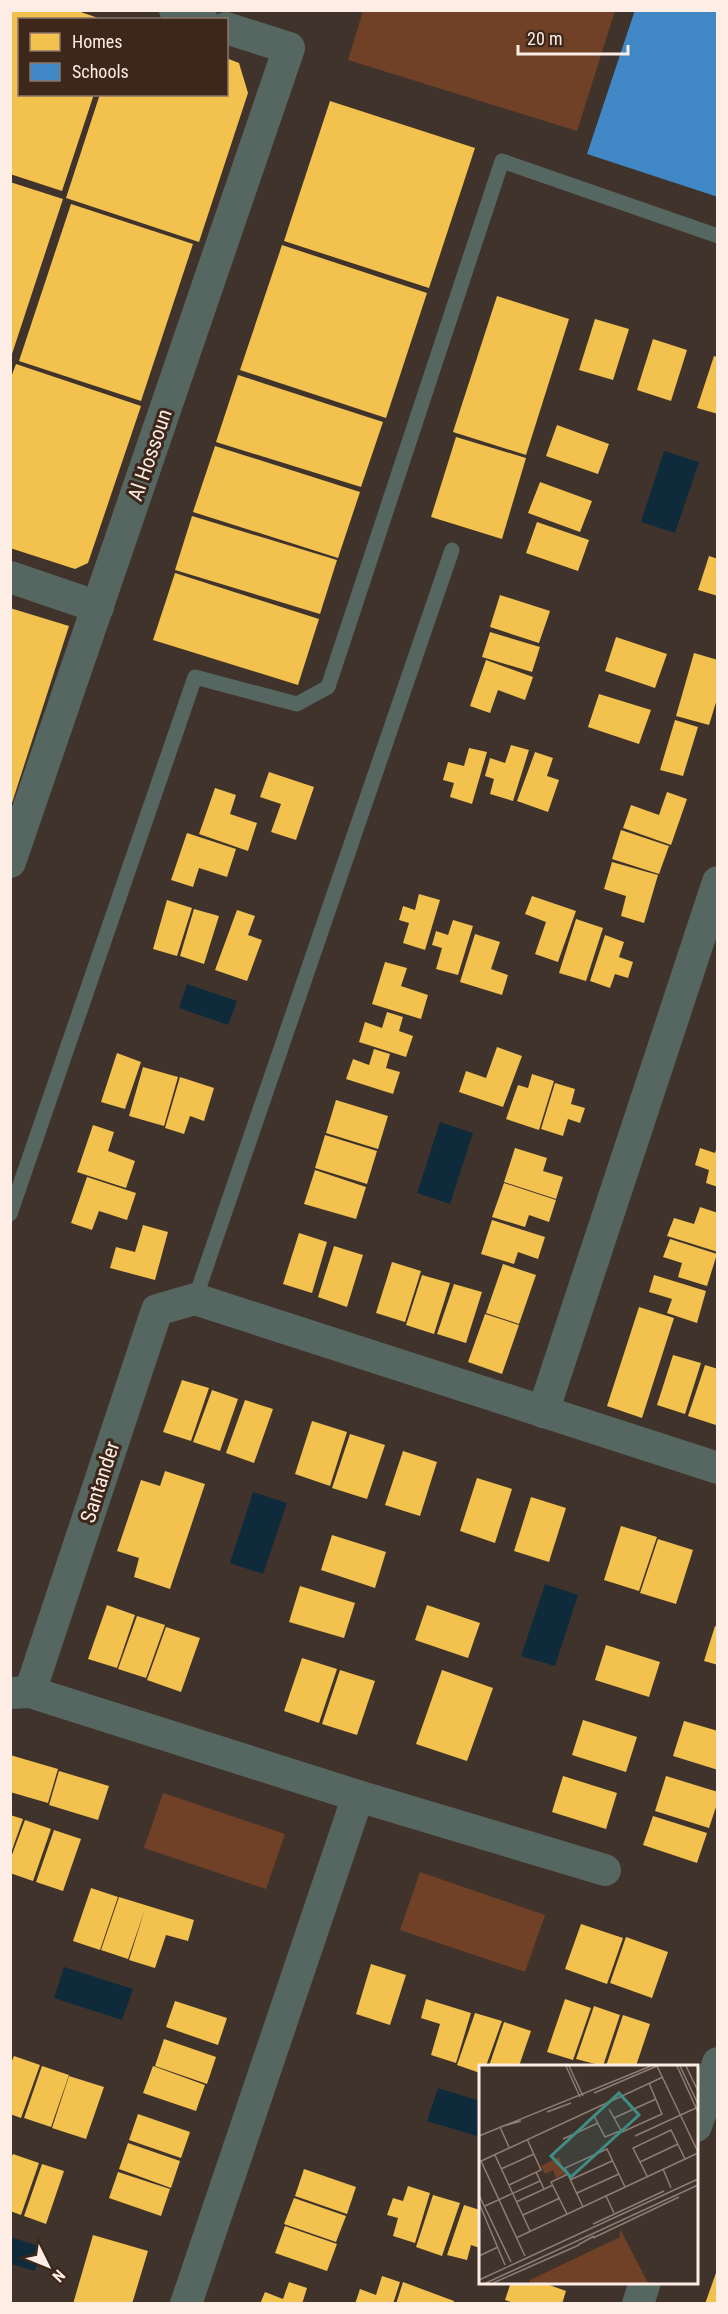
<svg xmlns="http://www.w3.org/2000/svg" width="728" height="2314" viewBox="0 0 728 2314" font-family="'Roboto Condensed',sans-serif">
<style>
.green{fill:#704127}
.water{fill:#0f2b3b}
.homes{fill:#f2c14e}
.schools{fill:#3f88c5}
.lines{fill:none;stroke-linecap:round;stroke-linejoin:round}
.service{stroke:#566661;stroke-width:15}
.minor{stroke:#566661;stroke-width:32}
.labels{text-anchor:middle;stroke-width:6;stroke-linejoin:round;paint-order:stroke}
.street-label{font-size:21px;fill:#fdede5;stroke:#3d261a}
.inset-road{fill:none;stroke:#8c7d76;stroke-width:1.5}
.view{fill:#3f8e86;fill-opacity:0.15;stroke:#3f8e86;stroke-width:3}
.inset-edge{fill:none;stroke:#fdede5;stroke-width:3}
</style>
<rect width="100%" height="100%" fill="#40332c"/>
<g class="green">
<polygon points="363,11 363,10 615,11 577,131 348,60"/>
<polygon points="163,1793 285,1834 266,1889 144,1848"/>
<polygon points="420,1872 545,1915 525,1972 400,1930"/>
</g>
<g class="water">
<polygon points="664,451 699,462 675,533 641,522"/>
<polygon points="187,984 237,1001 228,1025 179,1008"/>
<polygon points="440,1122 473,1133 450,1204 417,1193"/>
<polygon points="253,1492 287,1503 263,1574 230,1563"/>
<polygon points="545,1584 578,1595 555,1666 521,1656"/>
<polygon points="64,1967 133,1989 122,2020 54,1998"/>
<polygon points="438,2088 480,2101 480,2137 427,2121"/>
<polygon points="11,2237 42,2247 35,2271 11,2264"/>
</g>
<g class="homes">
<polygon points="10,10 75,10 101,19 20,20 20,94 94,94 62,191 10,174"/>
<polygon points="226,58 239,63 248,93 199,242 66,198 100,94 226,94"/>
<polygon points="330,101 475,148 429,288 284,241"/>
<polygon points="10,182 63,199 11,357 10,357"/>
<polygon points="71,204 193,244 141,401 19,361"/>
<polygon points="282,245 427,293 386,418 240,370"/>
<polygon points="497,296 569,319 526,455 453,432"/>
<polygon points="595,319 629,329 613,380 579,370"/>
<polygon points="653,339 687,350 671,401 637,390"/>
<polygon points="714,356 718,357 718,414 697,408"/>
<polygon points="16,364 141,406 88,563 75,569 10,548 10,380"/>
<polygon points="238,375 383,422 361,487 216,442"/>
<polygon points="557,425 609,444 598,474 546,456"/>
<polygon points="456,437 526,458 502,539 431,517"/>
<polygon points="215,446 360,492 338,558 193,512"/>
<polygon points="540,482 592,501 580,532 528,513"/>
<polygon points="192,516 337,560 320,614 175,570"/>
<polygon points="537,522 589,540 578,571 526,553"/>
<polygon points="709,556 718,559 718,596 698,590"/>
<polygon points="175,573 319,619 298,685 153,640"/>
<polygon points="500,595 550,611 539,643 490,627"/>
<polygon points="10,608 69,626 11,806 10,806"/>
<polygon points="490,632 540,647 532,672 482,657"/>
<polygon points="616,637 667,654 655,688 605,671"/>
<polygon points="694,653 718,660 718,696 709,725 676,716"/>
<polygon points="486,660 533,677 525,700 498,690 490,713 470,706"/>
<polygon points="599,694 651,710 639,744 588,727"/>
<polygon points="675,720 698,727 683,776 660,770"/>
<polygon points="511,745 529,750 513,801 490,794 494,779 485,776 490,758 505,763"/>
<polygon points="469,748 487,752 472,804 450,797 454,783 443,780 448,762 464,766"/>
<polygon points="535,752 553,758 547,776 559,780 548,812 517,801"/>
<polygon points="269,772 314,787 296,840 271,832 281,804 260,797"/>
<polygon points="215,788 236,795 230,814 257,823 248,851 199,834"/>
<polygon points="667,792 687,799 671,845 623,828 631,805 659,815"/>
<polygon points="621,830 669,846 659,874 612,859"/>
<polygon points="187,833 236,849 227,877 199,868 193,887 171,880"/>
<polygon points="612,862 658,875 644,923 621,916 626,896 604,889"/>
<polygon points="419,894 440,900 425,950 403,943 409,923 399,920 403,906 415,910"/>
<polygon points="532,896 576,911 558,962 535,954 546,922 525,914"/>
<polygon points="167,900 192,908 177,956 153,949"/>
<polygon points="194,909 219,916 204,964 180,956"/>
<polygon points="237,910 255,916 248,935 262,940 247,981 215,970"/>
<polygon points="576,919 603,928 586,981 559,973"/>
<polygon points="453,920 473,926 458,975 436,969 442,948 432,945 436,931 448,935"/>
<polygon points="475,934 500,942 491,969 508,975 502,995 460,982"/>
<polygon points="605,935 624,942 619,957 633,962 628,978 615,974 610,988 590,981"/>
<polygon points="385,962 407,968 401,986 428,995 421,1019 372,1004"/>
<polygon points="387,1012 403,1017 399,1031 413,1036 406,1057 359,1042 365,1022 382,1028"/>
<polygon points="497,1047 522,1056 503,1107 459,1092 466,1071 486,1078"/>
<polygon points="374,1049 390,1054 386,1068 400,1072 393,1094 346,1079 353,1059 369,1065"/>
<polygon points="117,1053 141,1062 125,1109 101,1102"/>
<polygon points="143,1067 178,1077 164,1126 129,1116"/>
<polygon points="532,1074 554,1081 539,1130 506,1119 518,1085 528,1088"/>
<polygon points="180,1077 214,1088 204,1121 190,1116 184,1134 165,1128"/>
<polygon points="555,1083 575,1089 571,1104 585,1108 580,1123 568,1119 563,1136 541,1129"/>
<polygon points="336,1100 388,1116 378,1149 326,1133"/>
<polygon points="93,1125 114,1132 108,1151 135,1161 126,1188 77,1172"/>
<polygon points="325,1135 377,1151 367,1184 315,1168"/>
<polygon points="717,1147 718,1147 718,1187 706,1183 709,1170 695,1165 700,1148 715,1153"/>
<polygon points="515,1148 547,1158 543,1171 563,1177 556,1199 504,1182"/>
<polygon points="315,1170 366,1187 356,1219 304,1204"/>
<polygon points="87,1177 136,1193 127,1220 99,1211 92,1230 71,1223"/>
<polygon points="504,1183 556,1200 549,1222 529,1215 525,1227 492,1217"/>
<polygon points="700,1207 718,1213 718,1252 667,1236 674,1218 694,1224"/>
<polygon points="492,1220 545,1237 538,1259 518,1252 514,1264 481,1254"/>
<polygon points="143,1225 168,1232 155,1280 110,1268 116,1247 135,1252"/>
<polygon points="299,1233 327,1242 312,1293 283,1284"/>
<polygon points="670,1239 717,1254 707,1286 678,1277 682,1263 663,1257"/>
<polygon points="334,1246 363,1255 347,1307 318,1297"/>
<polygon points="392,1262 421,1271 405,1322 376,1313"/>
<polygon points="503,1264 536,1275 519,1324 486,1313"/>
<polygon points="422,1275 450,1283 434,1334 406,1325"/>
<polygon points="654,1275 706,1291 697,1323 667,1313 672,1299 649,1292"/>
<polygon points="454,1284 482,1292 466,1343 437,1334"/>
<polygon points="639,1307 674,1318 642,1418 607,1406"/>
<polygon points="485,1314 519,1325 502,1374 468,1362"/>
<polygon points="673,1355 701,1363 685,1414 657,1405"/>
<polygon points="705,1365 718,1369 716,1425 688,1416"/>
<polygon points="182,1380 209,1388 191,1441 163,1432"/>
<polygon points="212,1390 238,1399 220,1451 193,1442"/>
<polygon points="245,1400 273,1409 254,1463 226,1453"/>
<polygon points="312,1421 347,1432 330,1486 295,1474"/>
<polygon points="350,1434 385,1445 367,1499 332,1488"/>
<polygon points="403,1451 437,1462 420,1516 385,1505"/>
<polygon points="165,1471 205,1484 170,1589 134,1577 139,1558 117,1551 141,1480 160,1486"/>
<polygon points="477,1478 512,1489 495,1543 460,1531"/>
<polygon points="531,1497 566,1508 549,1562 514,1551"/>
<polygon points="621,1526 657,1537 639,1591 604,1580"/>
<polygon points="332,1535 386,1552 375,1588 321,1570"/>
<polygon points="658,1539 693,1550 676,1604 640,1593"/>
<polygon points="300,1586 355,1603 344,1638 289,1622"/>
<polygon points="107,1605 135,1615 117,1668 88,1659"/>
<polygon points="427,1605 480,1623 468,1658 415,1640"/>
<polygon points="137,1616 165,1625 146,1678 118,1669"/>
<polygon points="715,1626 718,1627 718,1665 704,1661"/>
<polygon points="166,1627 200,1638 181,1692 147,1680"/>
<polygon points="606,1645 660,1662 649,1697 595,1680"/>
<polygon points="302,1658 337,1669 319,1723 284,1711"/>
<polygon points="340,1670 375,1681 357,1735 322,1724"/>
<polygon points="442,1670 493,1688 467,1761 416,1744"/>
<polygon points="583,1720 637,1737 626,1772 572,1755"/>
<polygon points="684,1721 718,1731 718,1770 673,1756"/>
<polygon points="10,1755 58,1769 48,1803 10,1792"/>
<polygon points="59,1771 109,1786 98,1820 49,1805"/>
<polygon points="563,1776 617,1793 606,1829 552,1812"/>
<polygon points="666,1776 718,1792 718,1801 709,1828 655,1811"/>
<polygon points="10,1815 23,1819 11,1853 10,1853"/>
<polygon points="653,1816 707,1833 697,1863 643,1845"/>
<polygon points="25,1820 51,1829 33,1881 10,1873 10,1860"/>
<polygon points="54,1830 81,1839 63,1891 36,1882"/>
<polygon points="91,1888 118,1897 100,1950 73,1941"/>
<polygon points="119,1897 194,1920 188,1941 166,1935 155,1968 129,1960 145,1909 128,1959 101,1950"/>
<polygon points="581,1924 623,1938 607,1984 565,1969"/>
<polygon points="626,1937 668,1952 652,1998 610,1983"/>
<polygon points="371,1964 406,1975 390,2025 356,2014"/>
<polygon points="426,1999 471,2013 456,2063 431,2055 440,2024 421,2018"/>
<polygon points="565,1999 591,2008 573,2060 547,2052"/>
<polygon points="175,2001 227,2018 218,2045 166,2027"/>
<polygon points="594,2006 620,2015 603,2066 576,2059"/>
<polygon points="475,2013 502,2021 486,2066 480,2066 480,2073 457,2065"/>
<polygon points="623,2015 650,2024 636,2066 606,2066"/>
<polygon points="504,2022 531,2031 519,2066 489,2066"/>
<polygon points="164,2039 216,2057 207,2084 155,2066"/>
<polygon points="14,2056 40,2065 21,2118 10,2114 10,2065"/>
<polygon points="42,2066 69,2075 51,2127 24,2118"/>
<polygon points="153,2066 205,2085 196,2111 143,2093"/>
<polygon points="69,2076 104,2087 86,2139 52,2128"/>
<polygon points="138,2114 190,2132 181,2158 129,2140"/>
<polygon points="128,2143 180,2161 171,2188 119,2169"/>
<polygon points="13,2154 39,2163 21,2215 10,2211 10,2160"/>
<polygon points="42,2164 64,2171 46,2224 24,2216"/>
<polygon points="304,2169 356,2187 347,2214 295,2196"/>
<polygon points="118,2172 170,2189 161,2216 109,2198"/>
<polygon points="408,2186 430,2193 415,2243 393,2236 398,2218 387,2215 393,2198 403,2201"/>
<polygon points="433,2195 460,2203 442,2256 416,2247"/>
<polygon points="294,2198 346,2216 336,2242 284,2224"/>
<polygon points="464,2205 480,2210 480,2248 471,2245 467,2260 447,2255"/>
<polygon points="285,2226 337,2244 327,2271 275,2253"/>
<polygon points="93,2235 148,2251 132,2304 73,2304"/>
<polygon points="717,2270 718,2304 705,2304"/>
<polygon points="382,2276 400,2282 393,2304 355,2304 360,2289 376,2295"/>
<polygon points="289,2282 307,2288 302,2304 260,2304 265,2292 283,2299"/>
<polygon points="403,2282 454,2301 453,2304 396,2304"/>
<polygon points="511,2282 541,2282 566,2291 562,2304 516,2304 505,2300"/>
</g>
<polygon class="schools" points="635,10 718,10 718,197 587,154"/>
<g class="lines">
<g class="service">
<polyline points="10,1214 195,677 297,704 328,687 502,161 718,236"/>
<polyline points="195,1299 452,550"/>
</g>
<g class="minor">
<polyline points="175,10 202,20"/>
<polyline points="10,577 98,607"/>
<polyline points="10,862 289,48 226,28"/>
<polyline points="543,1412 718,882"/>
<polyline points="30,1692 157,1310 195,1299 718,1468"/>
<polyline points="10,1693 30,1692 358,1796 605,1870"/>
<polyline points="696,2126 718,2063"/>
<polyline points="186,2304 358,1796"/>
<polyline points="638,2304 645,2282"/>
</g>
</g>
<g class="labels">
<g class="street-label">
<text transform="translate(150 455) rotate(-71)" y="7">Al Hossoun</text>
<text transform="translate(100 1482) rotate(-72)" y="7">Santander</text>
</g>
</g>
<g transform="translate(479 2065)">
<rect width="219" height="219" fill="#40332c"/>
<path d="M 80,92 L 86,109 L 77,113 L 74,105 L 66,109 L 62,101 ZM 141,164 L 169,218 L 50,218 L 51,215 L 141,172 Z" fill="#704127"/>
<path class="inset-road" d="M 87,1 L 101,32M 90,1 L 104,31M 178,1 L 219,87M 198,1 L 219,47M 201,1 L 219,39M 207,1 L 219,26M 115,28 L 178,1M 130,44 L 143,67 L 183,49 L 170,18M 68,47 L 92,38M 115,51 L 126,72 L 141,66M 135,53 L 177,34M 21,62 L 42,56M 21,62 L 30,82M 0,71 L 172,1M 156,71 L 217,43M 84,74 L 119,58M 16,90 L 51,166M 2,96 L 46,191M 0,97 L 184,12M 161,97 L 199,79M 22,104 L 55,89M 184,104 L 192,123M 57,107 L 65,124M 168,111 L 154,83 L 192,65 L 206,94M 91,115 L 133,96M 30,120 L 62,105 L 48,74M 98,128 L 140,109M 0,130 L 32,197M 127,131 L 135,148M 37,137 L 74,120M 0,138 L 26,200M 6,141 L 61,116M 104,142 L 86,103 L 128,84 L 146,122M 88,149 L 72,117 L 89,109M 44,150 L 81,133M 114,159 L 185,126M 37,173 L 219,88M 114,173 L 200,132M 99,180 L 115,171M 0,191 L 19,182M 0,215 L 219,114M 7,218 L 219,120M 14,218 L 100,180"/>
<path class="view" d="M 140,28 L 160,50 L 92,112 L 72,91 Z"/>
<rect width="219" height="219" class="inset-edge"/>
</g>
<rect width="728" height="2314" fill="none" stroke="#fdede5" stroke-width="24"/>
<rect x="18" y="18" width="210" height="78" fill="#3d261a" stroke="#8a766b" stroke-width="1.5"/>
<rect x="30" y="33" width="30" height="18" fill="#f2c14e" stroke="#8a766b" stroke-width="1.5"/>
<text x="72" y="48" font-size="18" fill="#fdede5">Homes</text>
<rect x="30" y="63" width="30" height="18" fill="#3f88c5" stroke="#8a766b" stroke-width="1.5"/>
<text x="72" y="78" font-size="18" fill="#fdede5">Schools</text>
<g transform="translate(48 2266) rotate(133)" stroke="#3d261a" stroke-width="4.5" paint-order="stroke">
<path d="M0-4.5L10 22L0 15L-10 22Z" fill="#fdede5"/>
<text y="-9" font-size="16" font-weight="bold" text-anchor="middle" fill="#fdede5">N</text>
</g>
<path d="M518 45v9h110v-9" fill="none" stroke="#fdede5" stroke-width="3"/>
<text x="527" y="45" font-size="18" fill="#fdede5" stroke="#3d261a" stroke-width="4.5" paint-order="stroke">20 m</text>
</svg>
